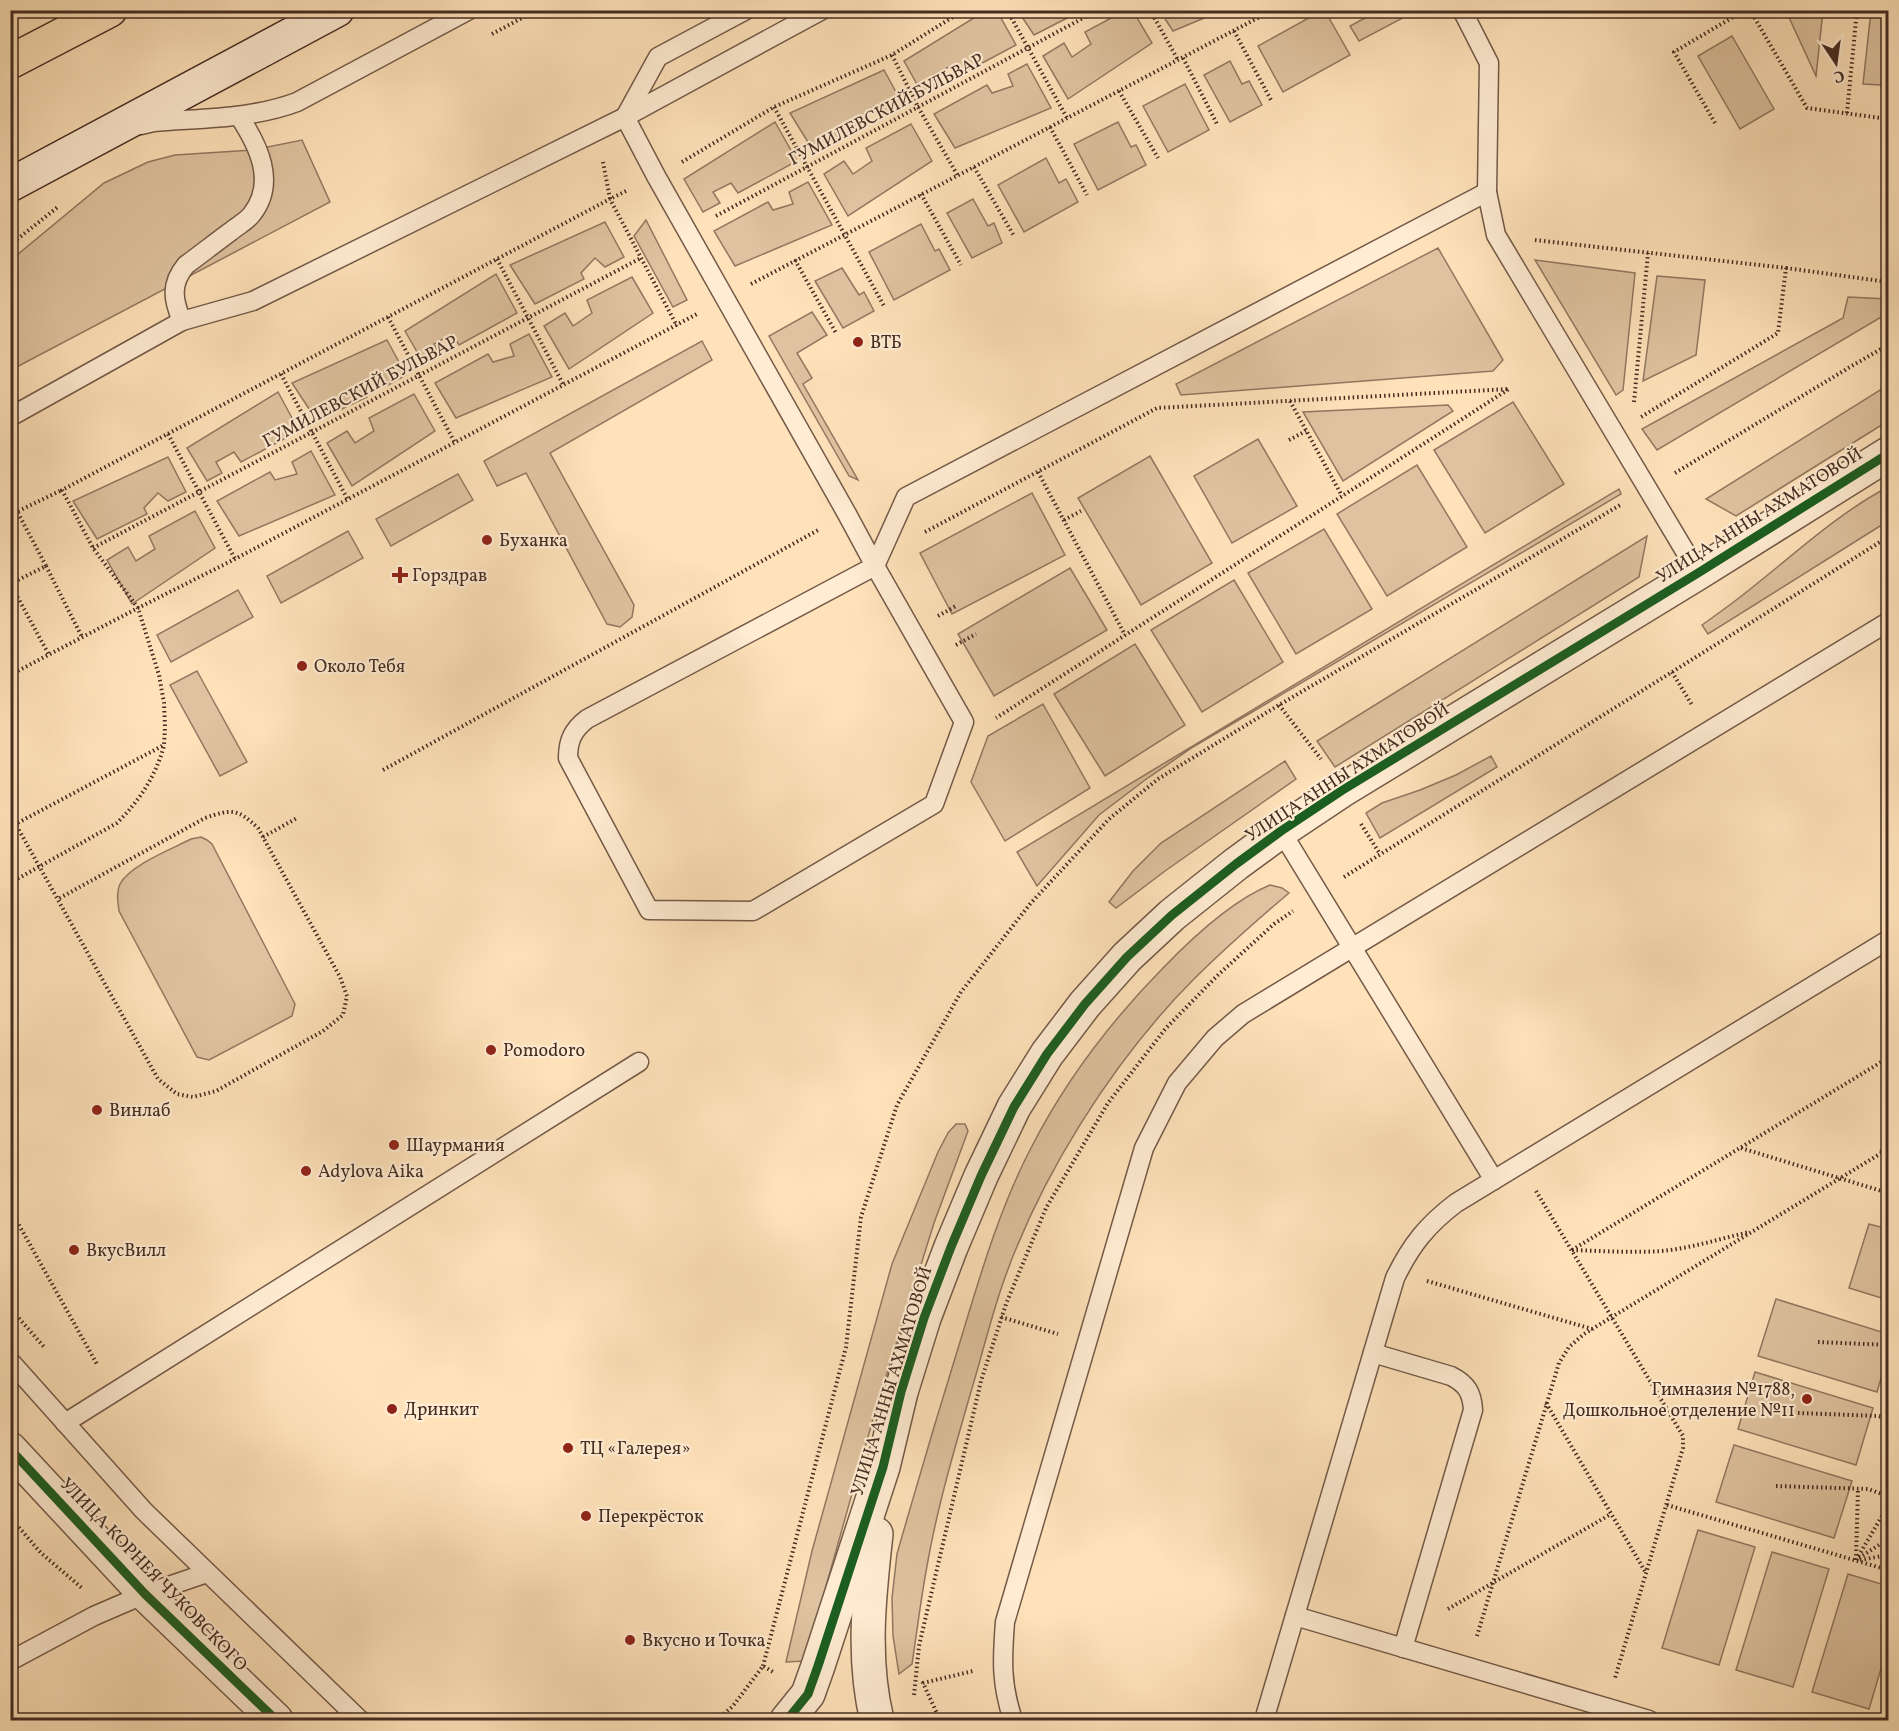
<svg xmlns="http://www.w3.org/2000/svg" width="1899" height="1731" viewBox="0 0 1899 1731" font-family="Vollkorn,serif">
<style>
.green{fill:#dfc3a0;stroke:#927861;stroke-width:1.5}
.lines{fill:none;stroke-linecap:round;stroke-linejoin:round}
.service-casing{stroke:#745a48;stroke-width:21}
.minor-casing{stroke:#745a48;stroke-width:36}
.tertiary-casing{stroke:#745a48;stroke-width:36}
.secondary-casing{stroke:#452c22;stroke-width:36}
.primary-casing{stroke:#452c22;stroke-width:36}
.path{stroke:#452c22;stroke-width:4;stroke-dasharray:1.5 3;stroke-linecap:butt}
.service{stroke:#ffecd2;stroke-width:18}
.minor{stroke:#ffecd2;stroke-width:33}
.tertiary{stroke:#ffecd2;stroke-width:33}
.secondary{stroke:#ffecd2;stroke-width:33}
.primary{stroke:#ffe2ba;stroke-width:33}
.cycleway-casing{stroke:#ffecd2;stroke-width:13}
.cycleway{stroke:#1b5e20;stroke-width:9}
.poi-dot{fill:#8f2418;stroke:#ffecd2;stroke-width:2}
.labels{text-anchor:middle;stroke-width:4.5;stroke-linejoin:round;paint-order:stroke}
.street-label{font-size:18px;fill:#452c22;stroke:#ffecd2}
.poi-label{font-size:18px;fill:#452c22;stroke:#ffecd2;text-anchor:start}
</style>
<rect width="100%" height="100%" fill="#ffe2ba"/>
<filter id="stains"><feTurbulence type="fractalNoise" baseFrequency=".00333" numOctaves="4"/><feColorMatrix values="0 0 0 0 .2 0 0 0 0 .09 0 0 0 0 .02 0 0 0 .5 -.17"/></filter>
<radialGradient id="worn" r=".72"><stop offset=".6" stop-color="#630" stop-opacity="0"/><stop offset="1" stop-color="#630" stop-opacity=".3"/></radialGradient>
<g class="green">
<polygon points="1323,10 1325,11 1350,55 1283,92 1258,46"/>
<polygon points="985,11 997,11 1016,45 958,76 951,66 933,75 939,85 923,95 904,61"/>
<polygon points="1018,11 1081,11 1034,35"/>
<polygon points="1124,11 1133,11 1152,43 1068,99 1043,56 1064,43 1072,57 1091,44 1085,32"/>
<polygon points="1160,11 1221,11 1173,31"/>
<polygon points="1378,11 1378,10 1416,11 1359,41 1350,26"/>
<polygon points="1786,11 1823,11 1816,76"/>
<polygon points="1871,11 1888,11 1881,85 1863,84"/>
<polygon points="1732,36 1774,109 1740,129 1698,56"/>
<polygon points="1230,61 1242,84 1249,81 1262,105 1230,122 1204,75"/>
<polygon points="1027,64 1051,108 955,148 934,114 987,85 992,93 1013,86 1008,74"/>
<polygon points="884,70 903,105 884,115 874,106 860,121 863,127 814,152 790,113"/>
<polygon points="1185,84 1209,130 1168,152 1143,106"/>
<polygon points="775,122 797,161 738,193 731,183 713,192 720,203 703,212 684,179"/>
<polygon points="1118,122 1131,147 1136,145 1146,165 1098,190 1074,144"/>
<polygon points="911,124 932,161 848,216 824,174 844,161 853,174 872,161 866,148"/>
<polygon points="302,140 330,202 11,370 11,260 104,183 148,162 175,155 253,150"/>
<polygon points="1046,158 1059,183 1066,179 1078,202 1024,232 998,185"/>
<polygon points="808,182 832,225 735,266 714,231 768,202 773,210 793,204 789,192"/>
<polygon points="973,199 988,226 994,223 1002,243 972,258 947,213"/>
<polygon points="646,220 687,300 673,307 634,236"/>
<polygon points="605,222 624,257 605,267 595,258 581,273 584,279 535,304 510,265"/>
<polygon points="921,224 935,251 939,249 950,270 894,300 869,252"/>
<polygon points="1438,248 1503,360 1493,371 1181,395 1176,384"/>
<polygon points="1535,260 1635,273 1623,390 1616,395"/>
<polygon points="842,268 859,295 864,292 874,311 843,328 815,281"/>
<polygon points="496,274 517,313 459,345 452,334 434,344 440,355 424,364 405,331"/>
<polygon points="1657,276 1705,280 1696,355 1643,381"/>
<polygon points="632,277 653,313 569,369 544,326 565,313 573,326 592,313 587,300"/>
<polygon points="1848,297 1888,299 1888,313 1657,450 1642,429 1843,318"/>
<polygon points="812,312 827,335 797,353 812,378 803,384 858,480 849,476 769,336"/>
<polygon points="529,334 552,377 456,418 435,383 488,354 493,362 514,356 510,344"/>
<polygon points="387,340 406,375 388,385 377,376 363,390 367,397 317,421 292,383"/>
<polygon points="702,341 712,360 550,453 634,605 632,617 620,627 607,624 526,473 497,486 484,461"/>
<polygon points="1888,385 1888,421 1736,516 1706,499"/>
<polygon points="278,392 299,431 241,462 234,452 216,462 222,473 207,481 187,448"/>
<polygon points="414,394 435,431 352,486 327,443 347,431 355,443 374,431 369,418"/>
<polygon points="1513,402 1564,484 1485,533 1434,450"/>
<polygon points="1448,405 1453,411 1343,481 1303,412"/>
<polygon points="1258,439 1297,506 1232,543 1194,476"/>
<polygon points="311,451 335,495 239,536 217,501 270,472 275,480 297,474 292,462"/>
<polygon points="1150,456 1212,563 1141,605 1078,498"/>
<polygon points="168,457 186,492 168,501 158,493 144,508 147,514 97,539 73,501"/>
<polygon points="1417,465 1467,547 1387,596 1337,514"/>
<polygon points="458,474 473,500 391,546 376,519"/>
<path d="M 1888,487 L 1888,521 L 1708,634 L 1702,625 C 1719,613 1737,600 1754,586 C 1798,551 1839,513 1888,487 Z"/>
<polygon points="1619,489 1621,494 1193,747 1145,780 1099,815 1037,886 1017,852"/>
<polygon points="1032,493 1065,555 952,614 920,553"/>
<polygon points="195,511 215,548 132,604 107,560 128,547 136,561 155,549 149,536"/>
<polygon points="1324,529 1372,609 1296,654 1248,573"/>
<polygon points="348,531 363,558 281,603 267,576"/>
<polygon points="1647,536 1639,577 1335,767 1317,741"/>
<polygon points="1070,568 1107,630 994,696 958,634"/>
<polygon points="1234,580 1283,662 1202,712 1151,630"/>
<polygon points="238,590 253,617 171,662 157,635"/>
<polygon points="1135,644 1185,725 1105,776 1054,694"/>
<polygon points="197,671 247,762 220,776 170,685"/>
<polygon points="1043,704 1090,788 1005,841 971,782 988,736"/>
<polygon points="1491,756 1497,767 1380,838 1366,813 1382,803 1420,790 1456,775"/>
<polygon points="1285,761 1296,779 1165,871 1116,908 1109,902 1133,871 1161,843"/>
<path d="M 201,837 L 207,840 L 212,844 L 295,1004 L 292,1016 L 209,1060 L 197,1057 L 119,911 C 118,902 116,893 120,884 C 130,865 172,849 191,839 Z"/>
<path d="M 1270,885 L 1282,888 L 1289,893 C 1256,921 1223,950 1192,981 C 1112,1062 1039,1178 1002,1286 C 990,1321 981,1359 970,1395 C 954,1451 937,1508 927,1566 C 921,1598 917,1631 912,1664 L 899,1674 L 893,1636 L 892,1598 L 897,1554 C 918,1480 940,1406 963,1332 C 982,1269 1001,1205 1032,1146 C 1066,1080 1111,1021 1163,968 C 1191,939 1233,900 1270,885 Z"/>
<polygon points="956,1124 965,1124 968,1131 934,1223 875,1412 805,1661 786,1662 812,1551 892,1264 938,1152 948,1133"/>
<polygon points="1869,1224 1888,1229 1888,1300 1849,1288"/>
<polygon points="1776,1299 1888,1334 1888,1354 1877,1392 1758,1356"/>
<polygon points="1755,1372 1873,1408 1856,1465 1738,1429"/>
<polygon points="1734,1445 1852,1481 1834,1538 1716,1502"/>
<polygon points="1698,1530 1755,1547 1719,1665 1662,1648"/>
<polygon points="1772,1552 1829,1569 1793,1687 1736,1670"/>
<polygon points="1848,1574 1888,1586 1888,1645 1869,1709 1812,1692"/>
</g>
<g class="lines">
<defs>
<g id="service">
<path d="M 746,10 L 658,57 L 625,117 L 656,176 L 847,514 L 875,566 L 587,719 C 573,730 568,740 568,758 L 649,910 L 753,911 L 934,804 L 964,722 L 875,566 L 906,497 L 1487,192"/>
<polyline points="1462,10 1489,63 1487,192 1496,235 1698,573"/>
<path d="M 141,125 L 154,122 C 202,118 252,119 297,102 L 469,10"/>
<polyline points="182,321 253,301 625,117 822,10"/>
<path d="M 10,417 L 182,321 C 173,300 170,284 186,265 C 201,254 215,243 230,232 C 237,226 247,221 252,214 C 277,182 258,145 239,116"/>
<polyline points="1281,831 1494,1180"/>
<path d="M 1373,1353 L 1451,1376 C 1467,1384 1472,1393 1473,1410 L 1403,1648"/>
<polyline points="10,1361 144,1511 360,1720"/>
<polyline points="65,1423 639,1062"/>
<polyline points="1295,1616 1649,1720"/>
<polyline points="10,1661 94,1616 145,1594 207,1573"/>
<path d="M 1013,1720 C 1001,1684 1002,1660 1005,1622 L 1144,1148 L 1177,1083 L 1215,1038 L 1243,1014 L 1888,622"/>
<path d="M 1264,1720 L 1395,1278 C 1411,1245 1427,1225 1456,1203 L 1888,940"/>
</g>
<g id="minor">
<path d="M 876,1534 C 869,1596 862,1659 877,1720"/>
<polyline points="787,1720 808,1694 818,1666 883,1467 901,1392 924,1318 951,1247 981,1176 1014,1107 1047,1054 1085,1004 1127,957 1172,915 1236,864 1281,831 1341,791 1698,573 1888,454"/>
</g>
<polyline id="tertiary" points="10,1449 145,1594 276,1720"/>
<polyline id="secondary" points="10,185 337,10"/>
<polyline id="primary" points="10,62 110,10"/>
</defs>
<use href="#service" class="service-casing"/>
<use href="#minor" class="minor-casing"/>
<use href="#tertiary" class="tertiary-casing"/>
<use href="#secondary" class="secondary-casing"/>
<use href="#primary" class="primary-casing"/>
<g class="path">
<polyline points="1007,10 1067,118"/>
<polyline points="1150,10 1178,60"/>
<polyline points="1750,10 1807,108 1888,119"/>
<polyline points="1234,31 1271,100"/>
<polyline points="492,34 537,10"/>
<polyline points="892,55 918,107 958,176"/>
<polyline points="1183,58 1218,126"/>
<polyline points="1119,91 1158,158"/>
<polyline points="774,107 884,306"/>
<polyline points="1847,113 1857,10"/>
<polyline points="1715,123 1674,52 1745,10"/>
<polyline points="1050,127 1087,195"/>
<polyline points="603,162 610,199 628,190"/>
<polyline points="682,162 774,107 892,55 964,10"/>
<polyline points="974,167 1014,236"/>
<polyline points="921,194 961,265"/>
<polyline points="716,216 1098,10"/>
<polyline points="1535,240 1786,268 1778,333 1641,417"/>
<polyline points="10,245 59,206"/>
<polyline points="497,259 564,386"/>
<polyline points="795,260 836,333"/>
<polyline points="1786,268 1888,282"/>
<polyline points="751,284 1273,10"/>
<polyline points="388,317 455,443"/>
<polyline points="281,374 348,500"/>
<polyline points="1290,401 1342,496"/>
<polyline points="1634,402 1648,253"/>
<polyline points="168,434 235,559"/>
<polyline points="1289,440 1306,431"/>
<polyline points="1038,472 1125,635"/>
<polyline points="1675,473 1850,367 1888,345"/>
<polyline points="10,515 62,490"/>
<polyline points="1064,520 1081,511"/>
<polyline points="925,532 1157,408 1509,389 996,718"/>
<polyline points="93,548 641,258"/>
<polyline points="46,566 82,637"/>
<polyline points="10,584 46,566 17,511"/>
<polyline points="11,585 49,655"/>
<polyline points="938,616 956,606"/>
<polyline points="956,645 976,634"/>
<polyline points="1672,672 1692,705"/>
<polyline points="10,675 138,608 235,559 697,314"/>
<polyline points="1279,705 1321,759"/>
<polyline points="383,770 820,529"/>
<path d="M 10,814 L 158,1079 L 177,1094 L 193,1097 L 216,1091 L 323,1031 L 343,1015 L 347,996 L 340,977 L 258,828 C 237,808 231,809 205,818 L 58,899"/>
<polyline points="1361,824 1380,854"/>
<polyline points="10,827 164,745 165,727 164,703 159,675 138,608 93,548 62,490 610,199 677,326"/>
<polyline points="263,837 297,818"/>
<polyline points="1344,877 1888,537"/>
<path d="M 10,883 L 117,823 C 140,800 155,777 164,746"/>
<polyline points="1741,1148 1888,1193"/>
<polyline points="1881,1152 1888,1143"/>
<polyline points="1536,1191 1683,1436 1683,1448 1615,1678"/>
<polyline points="10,1209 98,1366"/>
<polyline points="1572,1250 1888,1058"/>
<path d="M 1572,1250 C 1602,1251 1632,1253 1662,1251 C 1691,1248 1720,1239 1749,1232"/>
<polyline points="1427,1281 1592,1329"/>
<polyline points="10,1308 45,1348"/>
<polyline points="1001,1317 1058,1334"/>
<polyline points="1818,1342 1888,1345"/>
<polyline points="1546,1403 1646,1573"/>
<polyline points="1798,1413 1878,1416 1888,1418"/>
<polyline points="1776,1486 1868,1489 1888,1496"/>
<polyline points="1667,1505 1888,1570"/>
<polyline points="10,1517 41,1553 82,1588"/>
<polyline points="1859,1558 1888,1539"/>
<polyline points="1856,1560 1858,1488"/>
<polyline points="1856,1560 1888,1506"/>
<polyline points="1860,1560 1888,1555"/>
<polyline points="1448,1609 1611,1514"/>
<polyline points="1477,1636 1559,1363 1569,1347 1584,1334 1888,1149"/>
<polyline points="763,1666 846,1347 861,1217 897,1105 961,992 1030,904 1109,819 1158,779 1279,705 1622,504"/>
<polyline points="914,1695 919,1646 981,1381 1006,1304 1046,1208 1108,1103 1166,1028 1219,974 1274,924 1293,911"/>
<polyline points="717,1720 733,1706 763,1666 775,1673"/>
<polyline points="940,1720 923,1683 973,1671"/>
</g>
<use href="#service" class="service"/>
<use href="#minor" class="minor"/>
<use href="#tertiary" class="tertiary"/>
<use href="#secondary" class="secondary"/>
<use href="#primary" class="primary"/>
<defs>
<g id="cycleway">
<polyline points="10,1449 145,1594 276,1720"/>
<polyline points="787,1720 808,1694 818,1666 883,1467 901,1392 924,1318 951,1247 981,1176 1014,1107 1047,1054 1085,1004 1127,957 1172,915 1236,864 1281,831 1341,791 1698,573 1888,454"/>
</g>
</defs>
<use href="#cycleway" class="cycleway-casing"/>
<use href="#cycleway" class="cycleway"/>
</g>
<g class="poi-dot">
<circle cx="858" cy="342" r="6"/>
<circle cx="487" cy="540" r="6"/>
<path d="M397 566h6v6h6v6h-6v6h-6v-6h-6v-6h6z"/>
<circle cx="302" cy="666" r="6"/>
<circle cx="491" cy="1050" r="6"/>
<circle cx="97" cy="1110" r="6"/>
<circle cx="394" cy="1145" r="6"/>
<circle cx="306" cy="1171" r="6"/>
<circle cx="74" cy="1250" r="6"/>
<circle cx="1807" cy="1399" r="6"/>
<circle cx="392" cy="1409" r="6"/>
<circle cx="568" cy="1448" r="6"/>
<circle cx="586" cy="1516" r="6"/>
<circle cx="630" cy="1640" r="6"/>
</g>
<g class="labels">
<g class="street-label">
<text transform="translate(886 109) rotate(-28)" y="6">ГУМИЛЕВСКИЙ БУЛЬВАР</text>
<text transform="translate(360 391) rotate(-28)" y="6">ГУМИЛЕВСКИЙ БУЛЬВАР</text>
<text transform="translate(1759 515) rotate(-32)" y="6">УЛИЦА АННЫ АХМАТОВОЙ</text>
<text transform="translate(1347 772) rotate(-33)" y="6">УЛИЦА АННЫ АХМАТОВОЙ</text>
<text transform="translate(891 1381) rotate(-73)" y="6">УЛИЦА АННЫ АХМАТОВОЙ</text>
<text transform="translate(154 1574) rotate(46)" y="6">УЛИЦА КОРНЕЯ ЧУКОВСКОГО</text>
</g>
<g class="poi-label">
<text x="870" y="348">ВТБ</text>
<text x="499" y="546">Буханка</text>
<text x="412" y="581">Горздрав</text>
<text x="314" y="672">Около Тебя</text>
<text x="503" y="1056">Pomodoro</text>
<text x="109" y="1116">Винлаб</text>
<text x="406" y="1151">Шаурмания</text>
<text x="318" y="1177">Adylova Aika</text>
<text x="86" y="1256">ВкусВилл</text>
<text x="1795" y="1395" text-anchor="end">Гимназия №1788,<tspan x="1795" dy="21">Дошкольное отделение №11</tspan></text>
<text x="404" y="1415">Дринкит</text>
<text x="580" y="1454">ТЦ «Галерея»</text>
<text x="598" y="1522">Перекрёсток</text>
<text x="642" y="1646">Вкусно и Точка</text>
</g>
</g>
<rect width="1899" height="1731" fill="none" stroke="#ffe2ba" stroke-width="36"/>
<rect x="12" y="12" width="1875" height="1707" fill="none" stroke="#452c22" stroke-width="3"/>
<rect x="18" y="18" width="1863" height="1695" fill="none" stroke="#452c22" stroke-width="1.5"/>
<g transform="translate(1836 63) rotate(167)" stroke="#ffecd2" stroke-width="4.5" paint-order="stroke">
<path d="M0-4.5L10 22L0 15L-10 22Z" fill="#452c22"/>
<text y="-9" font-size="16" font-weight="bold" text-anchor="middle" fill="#452c22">С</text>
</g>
<rect width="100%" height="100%" filter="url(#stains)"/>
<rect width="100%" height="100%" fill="url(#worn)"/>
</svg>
